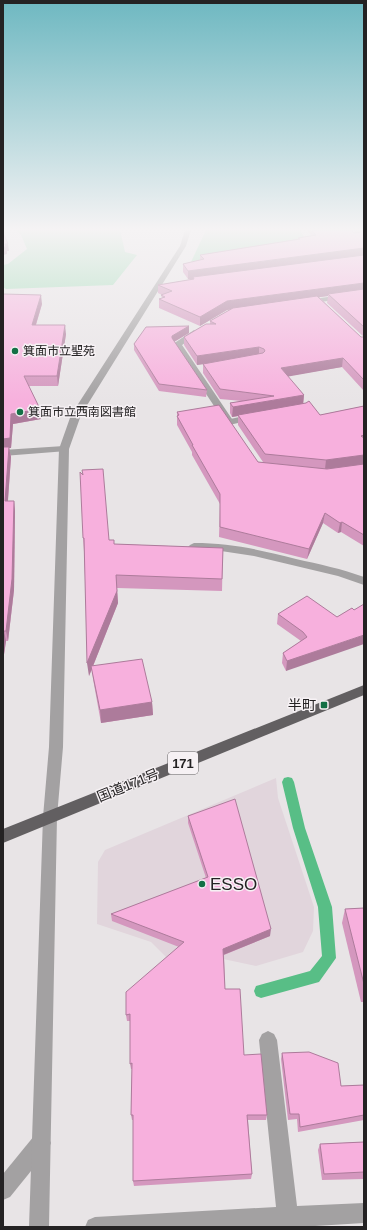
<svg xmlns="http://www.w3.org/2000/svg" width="367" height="1230" viewBox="0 0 367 1230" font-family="Helvetica,'Noto Sans JP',sans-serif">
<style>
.built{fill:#e1d5dc}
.green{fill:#9fdbb6}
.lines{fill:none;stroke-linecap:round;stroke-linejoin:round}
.stream{fill:#58be86;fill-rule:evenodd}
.service{fill:#a3a1a2;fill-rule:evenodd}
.minor{fill:#a3a1a2;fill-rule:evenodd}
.tertiary{fill:#a3a1a2;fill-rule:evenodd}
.trunk{fill:#625f61;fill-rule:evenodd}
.wall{fill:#d497be}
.shaded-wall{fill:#ad7b9b}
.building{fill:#f7b0dd;stroke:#ad7b9b}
.poi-dot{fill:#137045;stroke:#f6f1f4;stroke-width:1.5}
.labels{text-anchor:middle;stroke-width:3;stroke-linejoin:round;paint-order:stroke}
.far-poi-label{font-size:12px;fill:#242223;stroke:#f6f1f4;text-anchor:start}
.shield{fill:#f6f1f4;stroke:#636062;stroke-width:1}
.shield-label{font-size:13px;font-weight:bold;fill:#242223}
.poi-label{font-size:14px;fill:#242223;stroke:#f6f1f4;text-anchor:end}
.street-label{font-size:14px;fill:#242223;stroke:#f6f1f4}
.near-poi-label{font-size:17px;fill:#242223;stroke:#f6f1f4;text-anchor:start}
</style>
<rect width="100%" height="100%" fill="#e8e4e6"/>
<polygon class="built" points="276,778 278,798 314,907 313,931 303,952 256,966 200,954 168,959 151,942 97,924 98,862 105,850"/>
<g class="green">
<polygon points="16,230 120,230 125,252 137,255 113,285 6,289 3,287 3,265 8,264 27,249 21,235"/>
<polygon points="206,230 300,230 307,242 191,262"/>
</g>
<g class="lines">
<polygon class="stream" points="288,777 292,778 294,782 305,828 332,907 336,958 319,982 261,998 256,996 254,991 256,986 310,971 322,956 318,907 293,828 282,782 284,778"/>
<g class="service">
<polygon points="253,414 258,417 256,419 229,425 224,422 226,420"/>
<path d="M 194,543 C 231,543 261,550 296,559 C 319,564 342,569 364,577 L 364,585 L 338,576 L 254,556 L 221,551 L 190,549 L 188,547 L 190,545 Z"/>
</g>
<g class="minor">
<polygon points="364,292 364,296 306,304 302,302 306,300"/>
<polygon points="194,330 200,330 201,332 182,345 232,419 230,421 224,421 173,344"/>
<polygon points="64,446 67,447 69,449 67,451 3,456 3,450"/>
<polygon points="268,1031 274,1034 277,1040 297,1206 364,1203 364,1223 299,1227 85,1227 88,1220 95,1217 276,1207 259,1040 262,1034"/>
<polygon points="41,1133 48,1136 51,1143 48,1150 10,1197 3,1200 3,1174 34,1136"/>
</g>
<polygon class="tertiary" points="185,230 191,230 186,246 81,415 69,449 63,747 57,817 49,1227 29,1227 43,817 49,747 59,449 71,415 180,246"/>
<polygon class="trunk" points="364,685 364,695 3,843 3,829"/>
</g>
<g class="wall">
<polygon points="308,230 351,230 354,233 356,233 353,230 364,230 364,337 327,303 328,296 319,297 361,337 364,337 364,391 342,367 287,376 304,395 303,404 320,415 364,406 364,546 341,532 338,533 323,523 307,559 219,537 220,504 192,455 192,452 177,425 177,412 258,462 263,462 238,425 238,416 232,417 230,413 230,403 242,401 220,399 203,373 203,364 197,365 184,345 184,337 210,324 210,321 231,309 227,310 200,326 159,308 159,299 162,298 161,295 162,295 158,293 158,285 193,279 188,279 183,272 183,264 200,260 200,255 298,239 298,238 311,236 311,235 308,232"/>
<polygon points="3,294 42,304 36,325 66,334 58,386 29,386 41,419 13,424 11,448 9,448 11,457 8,501 14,501 15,511 14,590 8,641 6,641 3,661"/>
<polygon points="189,326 189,333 174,342 207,390 206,397 159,391 134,350 134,344"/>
<polygon points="83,538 109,540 114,544 223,548 222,591 117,588 118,603 93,666 152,702 153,715 101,723 93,679 92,669 89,676 84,551"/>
<polygon points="354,610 286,671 282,663 283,653 301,641 277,624 278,614 337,617"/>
<polygon points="188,816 270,936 224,955 225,989 244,1055 267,1115 266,1120 248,1120 252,1174 251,1179 134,1186 133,1181 133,1120 132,1120 131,1115 132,1069 131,1069 130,1064 130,1021 127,1021 126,1015 179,947 112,921 111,914 206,878 188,823"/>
<polygon points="364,908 364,1002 361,1002 342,923 345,909"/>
<polygon points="282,1053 341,1086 364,1085 364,1120 298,1132 297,1119 288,1120 281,1059"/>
<polygon points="364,1142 364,1179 322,1180 318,1150 320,1144"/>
</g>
<g class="shaded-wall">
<polygon points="5,244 8,244 9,251 7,251 7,254 3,255 3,247"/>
<polygon points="364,248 364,256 193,277 193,279 188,279 188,271"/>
<polygon points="364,283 364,291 328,294 328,296 227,310 200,326 200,317 227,301"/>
<polygon points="41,295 42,304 33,334 32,325"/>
<polygon points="65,325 66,334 58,386 57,376"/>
<polygon points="189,326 189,333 172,343 172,336"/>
<polygon points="259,347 259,356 197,365 197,356"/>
<polygon points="343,358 342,367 280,378 281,368"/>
<polygon points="304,395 303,405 232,417 233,407"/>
<polygon points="40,409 41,419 13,424 11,448 9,448 11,457 7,512 5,501 3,439 11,414"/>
<polygon points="364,455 364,465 325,469 326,460"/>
<polygon points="14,501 15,511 14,590 8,641 6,631"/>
<polygon points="325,513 323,523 307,559 309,549"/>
<polygon points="342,522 341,532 338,533 340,523"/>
<polygon points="116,575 118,603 89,676 87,663"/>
<polygon points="4,631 6,641 3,661 3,635"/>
<polygon points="364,635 364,644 286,671 287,661"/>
<polygon points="152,702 153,715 101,723 100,710"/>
<polygon points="271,929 270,936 223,955 223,949"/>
</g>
<g class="building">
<polygon points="315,230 351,230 354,233 361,232 361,230 364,230 364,248 188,271 183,264 204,259 200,255 300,239 298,238 316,235 312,231 316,230"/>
<polygon points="3,232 8,244 5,244 6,247 3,247"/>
<polygon points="364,255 364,283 227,301 200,317 159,299 165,297 161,295 172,291 158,285 194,279 193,277"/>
<polygon points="364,289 364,327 328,294"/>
<polygon points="3,294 41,295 32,325 65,325 57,376 24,376 40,409 11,414 10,438 3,439"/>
<polygon points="317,296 361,337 364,337 364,380 343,358 281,368 304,395 233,407 230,403 274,396 220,389 203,364 263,353 265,351 264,349 259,347 197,356 184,337 206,324 216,324 210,321 233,308"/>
<polygon points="189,326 172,336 172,338 207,390 159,384 134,344 146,327"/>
<polygon points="309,401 320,415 364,406 364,435 361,436 364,438 364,455 326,460 265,454 238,415 306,403"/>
<polygon points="219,405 258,462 327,469 364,464 364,535 342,522 340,523 325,513 309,549 220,527 220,494 192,445 193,445 177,416 179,415 177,412"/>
<polygon points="3,447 9,447 5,501 14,501 12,579 6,631 4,631 3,635"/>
<polygon points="103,469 109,540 114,540 114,544 223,548 222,579 116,575 117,591 87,663 84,538 83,538 80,472 83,475 82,470"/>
<polygon points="307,596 337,617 352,608 354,610 364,604 364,635 287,661 283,653 307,637 303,632 278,614"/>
<polygon points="142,659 152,702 100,710 91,666"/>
<polygon points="235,799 271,929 223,949 225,989 240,989 244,1055 261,1054 267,1115 247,1115 252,1174 133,1181 133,1115 131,1115 132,1063 130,1064 130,1014 126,1015 126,992 184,942 111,914 208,877 188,816"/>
<polygon points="364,908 364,984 345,909"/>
<polygon points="309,1052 338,1063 341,1086 364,1085 364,1115 300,1127 299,1114 290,1114 282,1053"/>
<polygon points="364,1142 364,1172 324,1174 320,1144"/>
</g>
<linearGradient id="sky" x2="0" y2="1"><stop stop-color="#6eb8c1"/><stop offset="0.57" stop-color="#f5f3f4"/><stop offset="1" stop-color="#f5f3f4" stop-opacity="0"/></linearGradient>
<rect width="367" height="402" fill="url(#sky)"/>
<g class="poi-dot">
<circle cx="15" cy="351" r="4"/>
<circle cx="20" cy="412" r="4"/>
<rect x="320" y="701" width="8" height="8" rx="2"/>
<circle cx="202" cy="884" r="4"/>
</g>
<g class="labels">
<g class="far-poi-label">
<text x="23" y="355">箕面市立聖苑</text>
<text x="28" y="416">箕面市立西南図書館</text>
</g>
<rect class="shield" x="168" y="752" width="30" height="22" rx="3"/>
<g class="shield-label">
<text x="183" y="768">171</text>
</g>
<g class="poi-label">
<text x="316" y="710">半町</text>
</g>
<g class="street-label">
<text transform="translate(128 785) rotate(-22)" y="5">国道171号</text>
</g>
<g class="near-poi-label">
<text x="210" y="890">ESSO</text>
</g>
</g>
<rect width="367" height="1230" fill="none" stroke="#242223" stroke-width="8"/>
</svg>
